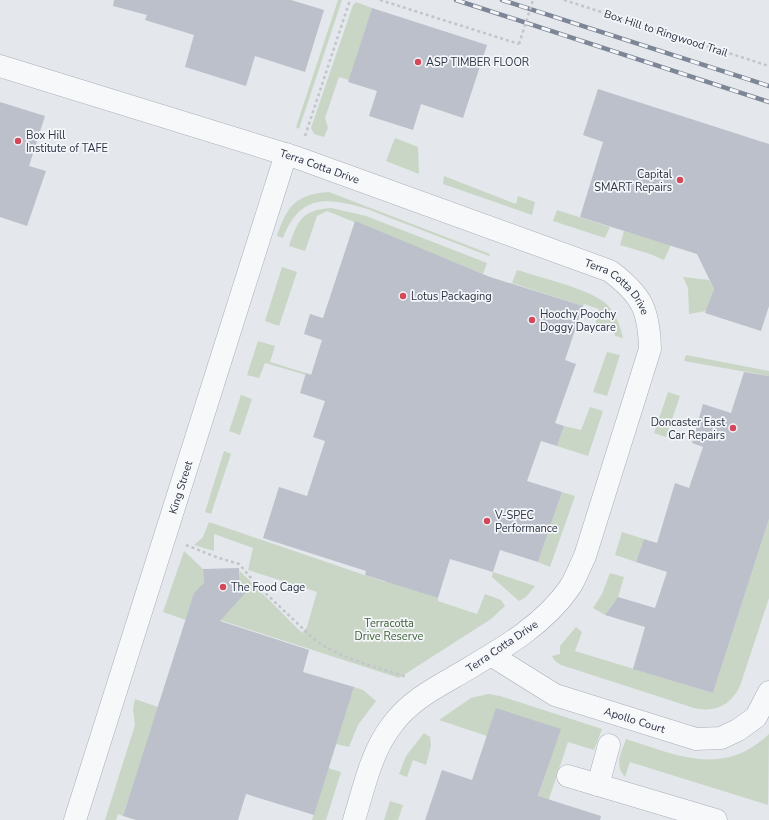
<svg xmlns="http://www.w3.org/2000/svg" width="769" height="820" viewBox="0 0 769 820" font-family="'Nunito Sans',sans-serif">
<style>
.green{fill:#c9d6c5}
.building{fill:#bbc0ca}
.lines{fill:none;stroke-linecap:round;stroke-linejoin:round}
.minor-casing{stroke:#a9aeb7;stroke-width:23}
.path{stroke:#c2c5cb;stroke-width:2.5;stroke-dasharray:3 3;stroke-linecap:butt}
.minor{stroke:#f7f8fa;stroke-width:22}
.rail-casing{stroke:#7d8696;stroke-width:4.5}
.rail{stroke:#f4f6f9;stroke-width:3;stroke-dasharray:9;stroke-linecap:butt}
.path-bridge{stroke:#c2c5cb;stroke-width:2.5;stroke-dasharray:3 3;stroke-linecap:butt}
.poi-dot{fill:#d1495b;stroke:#f4f6f9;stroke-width:1.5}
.labels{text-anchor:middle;stroke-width:3.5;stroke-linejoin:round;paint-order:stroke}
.street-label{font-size:11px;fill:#2b3445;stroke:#f4f6f9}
.poi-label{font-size:11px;fill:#2b3445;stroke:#f4f6f9;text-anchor:start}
.park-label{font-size:11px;fill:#3f6138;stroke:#f4f6f9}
</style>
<rect width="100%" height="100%" fill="#e4e7ec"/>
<g class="green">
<polygon points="338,0 342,0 299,129 296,127"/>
<polygon points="356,2 372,8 349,80 339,77 325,118 328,128 324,137 314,134 311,128 353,5"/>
<polygon points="395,138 418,147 419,174 386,161"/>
<polygon points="444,176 516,204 518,196 535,202 532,215 443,184"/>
<path d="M 329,192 L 490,254 L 489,256 L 367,209 C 327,197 300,194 283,238 L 277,236 C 287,206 296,194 329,192 Z"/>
<path d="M 331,208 L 366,216 L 487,263 L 483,274 L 327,211 L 317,216 L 305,251 L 289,246 C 298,220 302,210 331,208 Z"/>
<polygon points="557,210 610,227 605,238 553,221"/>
<polygon points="624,231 671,245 664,260 650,254 620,245"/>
<polygon points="282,267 297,272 279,326 265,321"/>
<path d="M 517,270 C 539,277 588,289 604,302 C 615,311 620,325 623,338 L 615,336 L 614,332 L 595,326 L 599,309 L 584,304 L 583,306 L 512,283 Z"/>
<polygon points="683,277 709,280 714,289 706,311 689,314 688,288"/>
<polygon points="258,341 275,346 270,362 306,373 306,375 265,363 259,378 247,375"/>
<polygon points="607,352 620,355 607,396 593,392"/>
<polygon points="686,355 769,371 769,376 684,361"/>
<polygon points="668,392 680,396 666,437 654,433"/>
<polygon points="241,395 252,399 240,435 229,431"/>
<polygon points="590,407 603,411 588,456 557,446 564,426 581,430"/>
<polygon points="224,451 231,454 211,514 205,512"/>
<polygon points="421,472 401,586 438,598 438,601 477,614 485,594 501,600 505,606 491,619 399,678 189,610 186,620 163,612 184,551 203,569 204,583 240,582 240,571 302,633 307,627 317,592 248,570 253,548 214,534 214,551 194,545 203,537 209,522 385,582"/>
<polygon points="562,492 575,496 550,567 538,562"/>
<path d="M 769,519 L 769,598 L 740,686 C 731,705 715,713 694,708 L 561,665 L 555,661 L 552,656 L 560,654 L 560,646 L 576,627 L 582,632 L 575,651 L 713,693 Z"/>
<polygon points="622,532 644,539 636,562 615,555"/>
<polygon points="493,572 535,586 526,597 519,601 492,577"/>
<polygon points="610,573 624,577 618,597 605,615 593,608 602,594"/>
<polygon points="354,687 363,690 376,701 358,725 349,747 336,744"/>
<polygon points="488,694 500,696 602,729 594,750 568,742 542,820 538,797 560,729 487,736 439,720 471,698"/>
<polygon points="135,699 158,707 123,816 118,814 116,820 105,820 135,725 133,709"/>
<polygon points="424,733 430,737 431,746 426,765 413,760 407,777 399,774 406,756"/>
<path d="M 769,734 L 768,805 L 630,762 L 625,777 C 614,765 621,753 626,739 C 677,755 723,778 769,734 Z"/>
<polygon points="328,768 341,772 326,820 312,820"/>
<polygon points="390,801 403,805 398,820 384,820"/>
</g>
<g class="building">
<polygon points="114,0 291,0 324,10 305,72 255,56 246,86 185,67 194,35 145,20 147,15 113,6"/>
<polygon points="372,8 487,45 463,118 421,104 413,130 369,116 377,91 348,82"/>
<polygon points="598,89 769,144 769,306 761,331 705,313 714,289 697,254 580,217 603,142 583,135"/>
<polygon points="0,102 45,116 29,166 46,171 27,226 0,217"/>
<polygon points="355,221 490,277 583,306 565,360 576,364 555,423 564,426 557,446 541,441 527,481 562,492 538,562 500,550 493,572 450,559 438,598 365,575 366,571 263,538 279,487 307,496 325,441 313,437 325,401 300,393 306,373 311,375 322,340 304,334 310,314 323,318"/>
<polygon points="744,372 769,376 769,519 713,693 633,669 645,627 605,615 618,597 655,608 667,572 636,562 644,539 657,543 675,483 689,488 703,447 692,443 703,404 731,413"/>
<polygon points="239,568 240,582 248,590 220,621 309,650 303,672 354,687 314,815 246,794 238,820 136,820 123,816 194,593 204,583 203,569"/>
<polygon points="496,708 561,729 538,796 601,816 600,820 425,820 442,770 472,780"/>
</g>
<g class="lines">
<defs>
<g id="minor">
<path id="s1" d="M 0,66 L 298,158 L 610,271 C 642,295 649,310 650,349 L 585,556 C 580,566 576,578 570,587 C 542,628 496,652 454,677 C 431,690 408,703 392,725 C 371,752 364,788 354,820"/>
<path id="s2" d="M 491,655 L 555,695 L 696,739 L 721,738 L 738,730 L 756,717 L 769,692"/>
<polyline points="568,776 716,820"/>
<polyline points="598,785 609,745"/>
<path id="s3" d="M 75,820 L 286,154"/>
</g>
</defs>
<use href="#minor" class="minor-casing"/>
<g class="path">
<polyline points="380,0 519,44"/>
<polyline points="564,0 769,66"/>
<polyline points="305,136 350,0"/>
<path d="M 186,545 L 216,557 L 239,564 L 258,586 L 316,641 C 343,659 376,667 407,677"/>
</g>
<use href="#minor" class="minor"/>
<defs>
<g id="rail">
<polyline points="456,0 769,102"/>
<polyline points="502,0 769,86"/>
</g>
</defs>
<use href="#rail" class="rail-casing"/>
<use href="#rail" class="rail"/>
<polyline class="path-bridge" points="519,44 533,0"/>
</g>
<g class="poi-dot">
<circle cx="418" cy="62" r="4"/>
<circle cx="18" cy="141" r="4"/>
<circle cx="680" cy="180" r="4"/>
<circle cx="403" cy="296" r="4"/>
<circle cx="532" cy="320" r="4"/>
<circle cx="733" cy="428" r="4"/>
<circle cx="487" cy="521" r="4"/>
<circle cx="223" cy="587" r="4"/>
</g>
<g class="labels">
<g class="street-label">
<text transform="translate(666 33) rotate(18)" y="4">Box Hill to Ringwood Trail</text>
<text dy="4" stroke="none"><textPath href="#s1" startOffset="335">Terra Cotta Drive</textPath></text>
<text dy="4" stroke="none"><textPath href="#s1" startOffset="659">Terra Cotta Drive</textPath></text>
<text dy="4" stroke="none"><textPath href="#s3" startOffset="349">King Street</textPath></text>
<text transform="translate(502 646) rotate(-34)" y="4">Terra Cotta Drive</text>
<text dy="4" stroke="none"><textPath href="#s2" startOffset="159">Apollo Court</textPath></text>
</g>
<g class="poi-label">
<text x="426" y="66">ASP TIMBER FLOOR</text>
<text x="26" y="139">Box Hill<tspan x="26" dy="13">Institute of TAFE</tspan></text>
<text x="672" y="178" text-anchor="end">Capital<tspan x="672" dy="13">SMART Repairs</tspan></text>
<text x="411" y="300">Lotus Packaging</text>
<text x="540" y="318">Hoochy Poochy<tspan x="540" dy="13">Doggy Daycare</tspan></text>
<text x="725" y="426" text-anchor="end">Doncaster East<tspan x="725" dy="13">Car Repairs</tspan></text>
<text x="495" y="519">V-SPEC<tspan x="495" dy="13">Performance</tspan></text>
<text x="231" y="591">The Food Cage</text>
</g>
<g class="park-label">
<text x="389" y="627">Terracotta<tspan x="389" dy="13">Drive Reserve</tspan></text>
</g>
</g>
</svg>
